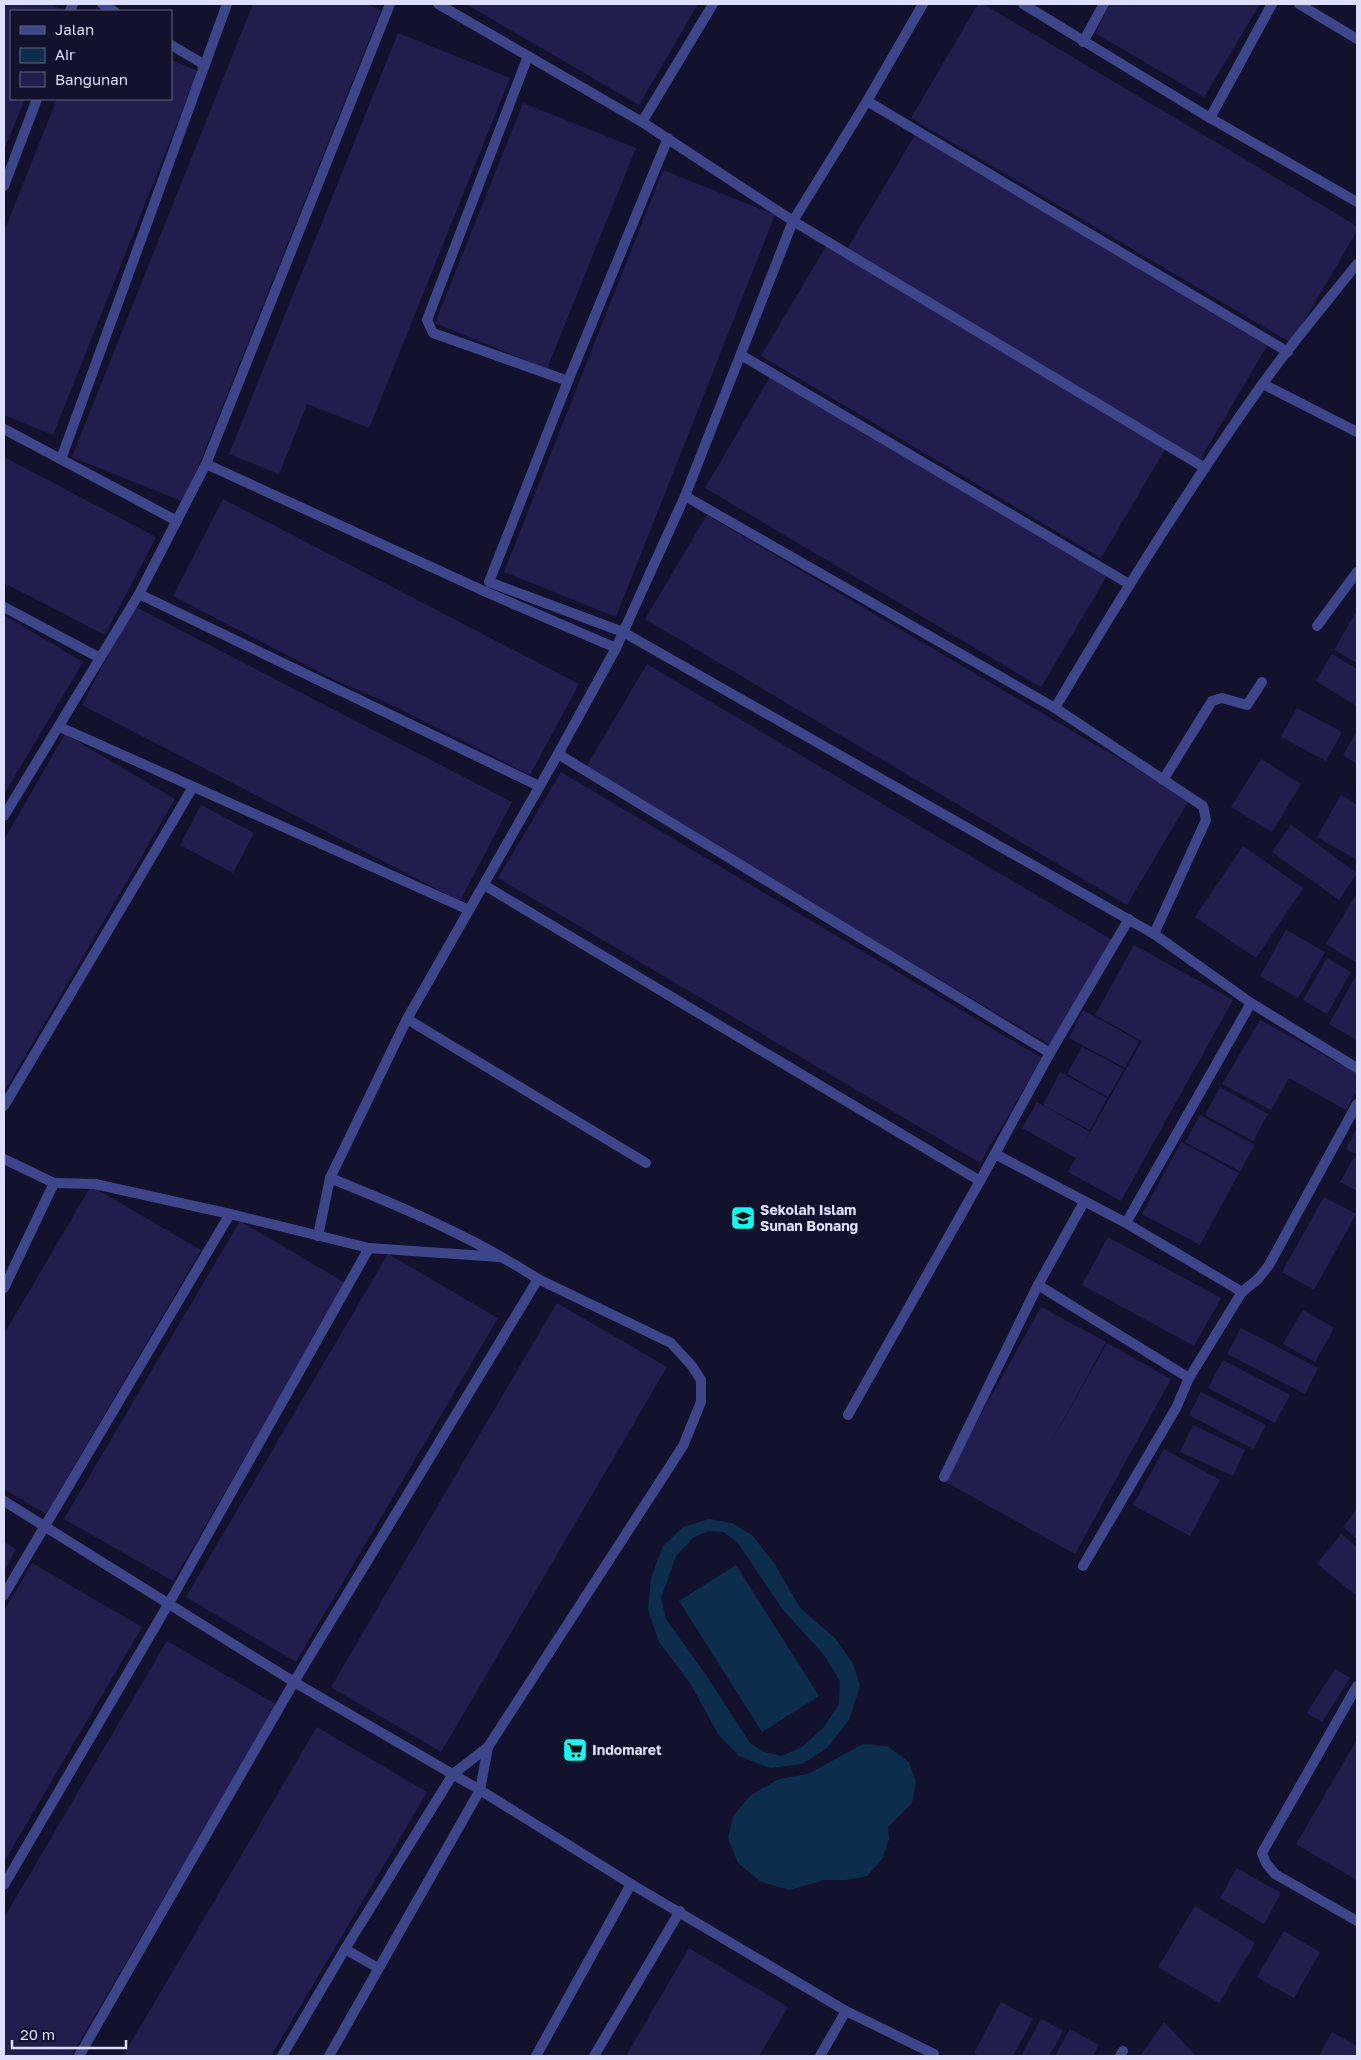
<svg xmlns="http://www.w3.org/2000/svg" width="1361" height="2060" viewBox="0 0 1361 2060" font-family="'Golos Text',sans-serif">
<style>
.water{fill:#0c2d4c;fill-rule:evenodd}
.building{fill:#211e4e}
.lines{fill:none;stroke-linecap:round;stroke-linejoin:round}
.service{stroke:#3e468b;stroke-width:10}
.minor{stroke:#3e468b;stroke-width:10}
.labels{text-anchor:middle;stroke-width:4.5;stroke-linejoin:round;paint-order:stroke}
.poi-label{font-size:14px;font-weight:bold;fill:#dedfff;stroke:#13122d;text-anchor:start}
</style>
<rect width="100%" height="100%" fill="#13122d"/>
<g class="water">
<path d="M 709,1519 L 732,1523 L 752,1535 L 774,1563 L 800,1608 L 835,1638 L 853,1664 L 860,1686 L 849,1720 L 827,1748 L 802,1764 L 770,1768 L 739,1756 L 718,1734 L 690,1683 L 659,1642 L 648,1609 L 651,1578 L 663,1546 L 683,1527 ZM 709,1531 L 723,1532 L 737,1542 L 784,1611 L 824,1655 L 840,1681 L 839,1704 L 824,1727 L 802,1747 L 781,1756 L 764,1752 L 750,1743 L 706,1675 L 666,1619 L 661,1598 L 676,1556 L 694,1537 Z"/>
<polygon points="736,1565 819,1696 762,1732 679,1601"/>
<polygon points="863,1744 887,1746 909,1762 916,1782 912,1803 888,1827 889,1839 882,1859 867,1876 846,1880 824,1880 789,1890 761,1882 738,1863 728,1838 733,1816 751,1795 779,1779 808,1774"/>
</g>
<g class="building">
<polygon points="4,4 48,4 61,9 60,11 11,11 11,99 25,99 4,150"/>
<polygon points="253,4 365,4 381,10 184,502 72,457"/>
<polygon points="466,4 698,4 639,105"/>
<polygon points="978,4 983,4 1357,226 1357,231 1291,343 911,118"/>
<polygon points="1111,4 1260,4 1204,97 1095,33"/>
<polygon points="398,33 510,78 369,428 307,404 279,474 229,454"/>
<polygon points="171,60 198,71 53,435 4,415 4,232 57,99 171,99"/>
<polygon points="523,103 636,148 547,369 435,323"/>
<polygon points="915,135 1268,344 1200,460 846,251"/>
<polygon points="663,170 775,215 616,617 504,572"/>
<polygon points="827,245 1167,446 1101,558 761,356"/>
<polygon points="770,377 1107,576 1041,687 705,488"/>
<polygon points="4,457 156,537 105,635 4,583"/>
<polygon points="223,499 579,684 530,775 396,707 333,679 173,596"/>
<polygon points="707,515 1189,800 1127,905 645,619"/>
<polygon points="134,606 512,802 460,901 82,705"/>
<polygon points="1357,610 1357,663 1334,650"/>
<polygon points="4,615 83,662 4,794"/>
<polygon points="1332,654 1357,669 1357,706 1316,681"/>
<polygon points="647,664 1112,940 1050,1045 585,769"/>
<polygon points="1297,708 1342,732 1326,761 1281,737"/>
<polygon points="1357,731 1357,764 1343,755"/>
<polygon points="65,734 175,799 4,1092 4,840"/>
<polygon points="1261,759 1301,784 1272,832 1231,807"/>
<polygon points="561,772 1042,1058 980,1163 498,878"/>
<polygon points="1341,795 1357,805 1357,860 1317,837"/>
<polygon points="201,805 254,833 233,873 180,845"/>
<polygon points="1291,825 1357,873 1339,900 1272,852"/>
<polygon points="1243,846 1303,888 1256,958 1195,917"/>
<polygon points="1357,893 1357,963 1326,944"/>
<polygon points="1286,930 1325,952 1298,998 1260,976"/>
<polygon points="1134,945 1233,1000 1121,1201 1068,1172 1076,1158 1022,1128 1037,1102 1090,1132 1079,1152 1142,1041 1095,1015"/>
<polygon points="1327,958 1351,972 1327,1014 1303,1000"/>
<polygon points="1357,974 1357,1040 1329,1024"/>
<polygon points="1083,1010 1139,1041 1125,1068 1069,1038"/>
<polygon points="1260,1020 1357,1073 1357,1090 1346,1110 1289,1078 1271,1110 1222,1084"/>
<polygon points="1082,1047 1124,1069 1108,1097 1067,1074"/>
<polygon points="1060,1072 1107,1098 1090,1130 1043,1105"/>
<polygon points="1220,1087 1268,1114 1253,1141 1205,1115"/>
<polygon points="1200,1115 1255,1145 1240,1171 1185,1142"/>
<polygon points="1357,1128 1357,1155 1346,1149"/>
<polygon points="1181,1142 1239,1173 1200,1245 1142,1214"/>
<polygon points="1354,1157 1357,1159 1357,1191 1340,1182"/>
<polygon points="91,1186 201,1250 46,1514 4,1489 4,1334"/>
<polygon points="1324,1197 1356,1214 1314,1290 1282,1272"/>
<polygon points="240,1221 347,1284 173,1581 64,1519"/>
<polygon points="1108,1237 1221,1298 1194,1346 1082,1285"/>
<polygon points="388,1254 498,1318 296,1662 186,1597"/>
<polygon points="557,1303 667,1367 441,1752 331,1687"/>
<polygon points="1041,1307 1106,1342 1045,1453 1107,1343 1171,1379 1075,1554 944,1481"/>
<polygon points="1303,1310 1334,1328 1315,1362 1283,1344"/>
<polygon points="1241,1328 1318,1368 1305,1394 1227,1354"/>
<polygon points="1223,1360 1290,1395 1275,1423 1208,1388"/>
<polygon points="1201,1392 1266,1425 1253,1449 1189,1415"/>
<polygon points="1193,1425 1245,1450 1233,1476 1180,1452"/>
<polygon points="1164,1449 1220,1480 1190,1536 1133,1505"/>
<polygon points="1357,1509 1357,1539 1343,1527"/>
<polygon points="1341,1534 1357,1547 1357,1596 1317,1564"/>
<polygon points="4,1542 16,1549 4,1571"/>
<polygon points="32,1563 142,1627 4,1862 4,1611"/>
<polygon points="167,1641 277,1705 71,2056 4,2056 4,1918"/>
<polygon points="1335,1669 1350,1678 1322,1722 1307,1713"/>
<polygon points="317,1727 427,1792 271,2056 123,2056"/>
<polygon points="1357,1740 1357,1880 1296,1844"/>
<polygon points="1237,1868 1281,1893 1264,1924 1220,1898"/>
<polygon points="1195,1906 1255,1943 1219,2003 1158,1967"/>
<polygon points="1284,1931 1320,1952 1294,1998 1257,1977"/>
<polygon points="689,1948 788,2007 759,2056 626,2056"/>
<polygon points="1001,2002 1033,2019 1013,2056 979,2056 974,2053"/>
<polygon points="1041,2019 1063,2031 1049,2056 1021,2056"/>
<polygon points="1164,2022 1196,2056 1140,2056"/>
<polygon points="1070,2029 1099,2045 1093,2056 1055,2056"/>
<polygon points="1332,2032 1357,2046 1357,2056 1319,2056"/>
</g>
<g class="lines">
<g class="service">
<polyline points="407,1019 646,1163"/>
<polyline points="848,1415 980,1181"/>
<polyline points="1357,1686 1262,1853 1266,1863 1275,1874 1357,1921"/>
</g>
<g class="minor">
<polyline points="102,4 114,11"/>
<polyline points="438,4 642,122 793,221 1205,468"/>
<polyline points="1023,4 1210,118 1357,202"/>
<polyline points="1299,4 1357,39"/>
<polyline points="70,11 73,4"/>
<polyline points="1083,42 1104,4"/>
<polyline points="171,45 205,65"/>
<polyline points="528,56 427,320 433,333 568,381"/>
<polyline points="867,101 1288,352"/>
<polyline points="1210,118 1272,4"/>
<polyline points="642,122 713,4"/>
<polyline points="668,138 568,381 489,582 623,632 1154,934 1251,1003 1357,1068"/>
<polyline points="4,186 37,99"/>
<polyline points="741,355 1129,584"/>
<polyline points="1263,384 1357,432"/>
<polyline points="4,429 177,521"/>
<polyline points="61,459 227,4"/>
<polyline points="206,464 486,592 616,648"/>
<polyline points="685,496 1055,708 1203,806 1206,820 1154,934"/>
<polyline points="139,594 539,786"/>
<polyline points="4,607 100,658"/>
<polyline points="1317,626 1357,572"/>
<path d="M 1055,708 C 1120,598 1187,490 1261,386 C 1291,344 1325,304 1357,264"/>
<polyline points="60,727 469,910"/>
<polyline points="558,754 1050,1053"/>
<polyline points="1163,780 1212,701 1222,698 1247,705 1262,682"/>
<polyline points="4,816 139,594 206,464 390,4"/>
<polyline points="484,885 980,1181 1050,1053 1129,919"/>
<polyline points="4,1106 193,787"/>
<polyline points="995,1154 1126,1223 1242,1292 1258,1279 1269,1265 1357,1104"/>
<polyline points="4,1159 54,1183 4,1288"/>
<polyline points="54,1183 95,1184 230,1214 369,1248 500,1257"/>
<polyline points="1126,1223 1251,1003"/>
<polyline points="318,1236 330,1178"/>
<polyline points="1038,1285 1189,1378 1176,1408 1083,1566"/>
<polyline points="1189,1378 1242,1292"/>
<polyline points="944,1477 1038,1285 1084,1202"/>
<polyline points="4,1501 294,1682 480,1790 631,1884 846,2011 820,2056"/>
<polyline points="4,1595 230,1214"/>
<polyline points="4,1885 169,1603 369,1248"/>
<polyline points="345,1949 378,1968"/>
<polyline points="846,2011 934,2054"/>
<path d="M 79,2056 L 294,1682 L 538,1279 C 473,1237 402,1207 330,1178 L 407,1019 L 558,754 L 616,648 L 685,496 L 793,221 L 867,101 L 923,4"/>
<polyline points="282,2056 345,1949 453,1774 488,1747 683,1446 701,1402 701,1380 692,1366 671,1343 538,1279"/>
<polyline points="329,2056 480,1790 488,1747"/>
<polyline points="536,2056 631,1884"/>
<polyline points="594,2056 680,1911"/>
<polyline points="1120,2056 1123,2051"/>
</g>
</g>
<defs>
<symbol id="school-square" viewBox="-11 -11 22 22"><rect x="-9" y="-9" width="18" height="18" rx="4" fill="#0cfdf1" stroke="#13122d"/><path d="M0-5L7-2L0 1L-7-2ZM-4 1L0 2.5L4 1V4Q0 6-4 4Z" fill="#111"/></symbol>
<symbol id="supermarket-square" viewBox="-11 -11 22 22"><rect x="-9" y="-9" width="18" height="18" rx="4" fill="#0cfdf1" stroke="#13122d"/><path d="M-6-5.5h2.5l.6 2H6L4.5 2H-2.5L-4.4-4H-6ZM-1.5 3.2a1.3 1.3 0 1 0 .1 0ZM3 3.2a1.3 1.3 0 1 0 .1 0Z" fill="#111"/></symbol>
</defs>
<g fill-rule="evenodd">
<use href="#school-square" x="729" y="1204" width="28" height="28"/>
<use href="#supermarket-square" x="561" y="1736" width="28" height="28"/>
</g>
<g class="labels">
<g class="poi-label">
<text x="760" y="1215">Sekolah Islam<tspan x="760" dy="16">Sunan Bonang</tspan></text>
<text x="592" y="1755">Indomaret</text>
</g>
</g>
<rect width="1361" height="2060" fill="none" stroke="#dedfff" stroke-width="10"/>
<rect x="10" y="10" width="162" height="90" fill="#13122d" stroke="#646481"/>
<rect x="20" y="26" width="25" height="8" fill="#3e468b" stroke="#646481"/>
<text x="55" y="35" font-size="15" fill="#dedfff">Jalan</text>
<rect x="20" y="48" width="25" height="15" fill="#0c2d4c" stroke="#646481"/>
<text x="55" y="60" font-size="15" fill="#dedfff">Air</text>
<rect x="20" y="72" width="25" height="15" fill="#211e4e" stroke="#646481"/>
<text x="55" y="85" font-size="15" fill="#dedfff">Bangunan</text>
<path d="M12 2040v8h114v-8" fill="none" stroke="#dedfff" stroke-width="2.5"/>
<text x="20" y="2040" font-size="15" fill="#dedfff" stroke="#13122d" stroke-width="4" paint-order="stroke">20 m</text>
</svg>
